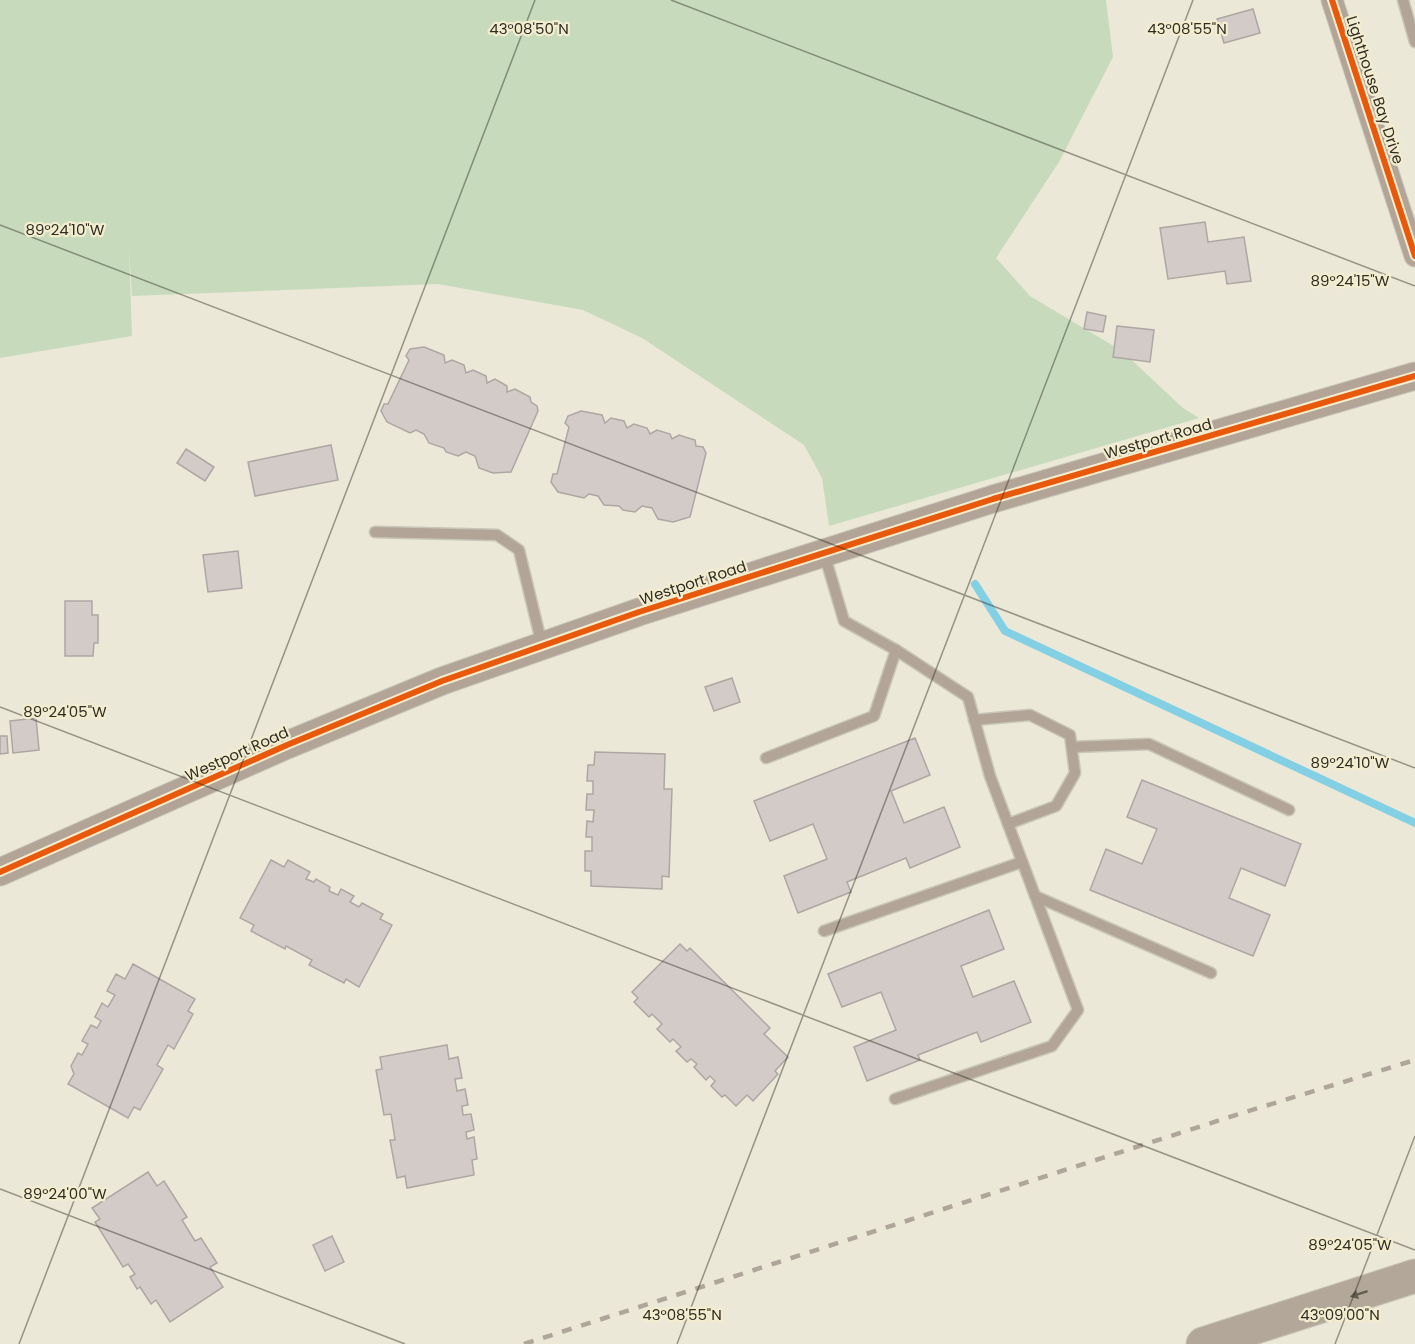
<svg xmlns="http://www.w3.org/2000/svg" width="1415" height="1344" viewBox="0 0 1415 1344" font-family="Poppins,sans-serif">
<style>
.green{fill:#c7dbbc}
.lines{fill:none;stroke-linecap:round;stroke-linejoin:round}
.stream{stroke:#83d0e5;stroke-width:8}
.building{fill:#d2cbc8;stroke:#ada7a3;stroke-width:1.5}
.service-casing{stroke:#c8c5b9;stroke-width:13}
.minor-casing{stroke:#c8c5b9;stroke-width:23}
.tertiary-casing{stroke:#c8c5b9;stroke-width:29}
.primary-casing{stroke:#c8c5b9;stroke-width:35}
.service{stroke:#b2a497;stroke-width:10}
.minor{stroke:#b2a497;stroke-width:21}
.tertiary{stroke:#b2a497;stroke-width:27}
.primary{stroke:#b2a799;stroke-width:33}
.rail{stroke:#aea69a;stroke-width:4.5;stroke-dasharray:10 10;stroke-linecap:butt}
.cycleway-casing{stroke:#f3edd0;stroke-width:10}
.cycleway{stroke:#e8590c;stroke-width:6}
.oneway{fill:#635d52}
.ticks{fill:none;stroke:#2f2c22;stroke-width:1.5;stroke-opacity:0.45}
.labels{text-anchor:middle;stroke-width:4.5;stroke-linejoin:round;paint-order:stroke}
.street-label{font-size:15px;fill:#2f2c22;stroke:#f3edd0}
.ticks-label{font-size:15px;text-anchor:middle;fill:#2f2c22;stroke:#f3edd0;stroke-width:4.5;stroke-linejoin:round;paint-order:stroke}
</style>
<rect width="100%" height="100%" fill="#ebe8d8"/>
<polygon class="green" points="0,0 1106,0 1113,57 1059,162 996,258 1030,296 1122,351 1183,408 1199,418 829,526 822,478 804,445 642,338 583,310 438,284 132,296 129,248 132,336 0,358"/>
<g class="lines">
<polyline class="stream" points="975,584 1005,631 1415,823"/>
</g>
<g class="building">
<polygon points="1253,9 1260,33 1224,43 1217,19"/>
<polygon points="1205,222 1208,242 1244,237 1251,281 1227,284 1225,271 1168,279 1160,228"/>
<polygon points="1087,312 1106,316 1103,332 1084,329"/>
<polygon points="1117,326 1154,330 1150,362 1113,357"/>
<polygon points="424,347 444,355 445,363 452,360 464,365 466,373 473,370 486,376 487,383 495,379 507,386 507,392 515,389 530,397 531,402 537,406 538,411 511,472 493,473 479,468 475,456 466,452 458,456 446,452 444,448 429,443 424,434 416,430 410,433 387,422 381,411 384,404 388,404 409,360 406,356 410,349"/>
<polygon points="581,411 602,415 605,423 611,418 624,421 627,428 634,424 647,428 650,434 657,430 670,434 672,439 679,435 695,440 696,446 703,447 706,453 690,517 673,522 658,519 652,508 642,506 635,512 623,510 619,506 604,505 598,496 589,494 584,498 558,492 551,482 553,474 557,474 569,427 565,423 568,416"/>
<polygon points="331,445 338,480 255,496 248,462"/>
<polygon points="186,449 214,467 205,481 177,463"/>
<polygon points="238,551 242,588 208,592 203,555"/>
<polygon points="65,601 92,601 92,615 98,615 98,643 94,643 93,656 65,656"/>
<polygon points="732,678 740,702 714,711 705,687"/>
<polygon points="36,718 39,750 13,753 10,721"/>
<polygon points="0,736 7,736 8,753 0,754"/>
<polygon points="915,738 930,775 891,791 904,823 944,807 960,847 910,868 906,858 847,882 851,892 798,913 784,876 827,859 813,824 770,841 754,801"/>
<polygon points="595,752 665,754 664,789 672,789 669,877 662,876 662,889 591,886 591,871 585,871 585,851 592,851 592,837 586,837 587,821 593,822 594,810 586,810 587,794 593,794 593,781 587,781 588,765 594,765"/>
<polygon points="1142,780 1301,844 1285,886 1241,868 1229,898 1270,915 1253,956 1090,890 1106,849 1142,864 1157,829 1127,817"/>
<polygon points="271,860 284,867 288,860 310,872 306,879 314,882 316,879 330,887 329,891 338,895 341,889 354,896 350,902 359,907 362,903 383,914 380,919 392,925 359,987 346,979 344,983 309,965 312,960 286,946 285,949 251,931 254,925 240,918"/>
<polygon points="989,910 1004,949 961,966 973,997 1014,981 1031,1022 981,1042 977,1032 918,1055 920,1060 867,1081 854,1047 896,1030 881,992 842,1007 828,974"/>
<polygon points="680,944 687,951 690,948 770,1028 764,1034 788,1057 775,1071 778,1074 753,1101 747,1095 736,1106 725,1095 722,1097 711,1086 715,1081 710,1076 706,1080 694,1067 697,1064 691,1059 687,1062 676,1051 681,1047 673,1039 670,1042 657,1029 662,1024 652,1014 649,1017 634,1002 638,998 632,992"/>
<polygon points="133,964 195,999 188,1011 193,1014 174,1049 168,1045 157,1065 163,1069 140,1110 134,1107 128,1118 68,1084 74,1074 71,1066 78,1053 82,1055 88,1044 82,1041 91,1025 97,1028 101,1021 95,1017 102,1003 108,1007 115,995 107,991 116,974 125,979"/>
<polygon points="447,1045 449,1059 458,1057 462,1078 455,1079 457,1091 465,1089 468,1105 462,1106 463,1115 471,1114 474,1130 466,1132 467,1139 474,1137 477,1159 472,1160 474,1175 407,1188 405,1176 397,1178 390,1140 395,1140 391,1114 384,1115 376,1070 382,1069 380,1057"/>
<polygon points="148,1172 157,1186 164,1181 187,1217 182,1220 195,1241 201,1238 217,1263 210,1267 223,1287 170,1322 156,1300 151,1304 140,1287 137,1289 130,1277 135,1274 128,1264 123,1267 95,1222 100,1219 92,1208"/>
<polygon points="332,1236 344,1262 325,1271 313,1245"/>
</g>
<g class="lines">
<defs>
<g id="service">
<polyline points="1403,0 1415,42"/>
<polyline points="375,532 497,535 519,550 542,645"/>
<polyline points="824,553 844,621 896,650 968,697 990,776 1078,1010 1052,1046 895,1099"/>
<polyline points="974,720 1030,715 1070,735 1075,773 1056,806 1008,824"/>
<polyline points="1072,747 1149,744 1289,810"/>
<polyline points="766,758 874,716 896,650"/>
<polyline points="1035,896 1211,973"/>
<polyline points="824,931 1022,862"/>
</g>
<polyline id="minor" points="1332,0 1415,256"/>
<polyline id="tertiary" points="0,872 287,745 442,681 639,612 993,499 1415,376"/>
<polyline id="primary" points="1203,1344 1415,1276"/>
</defs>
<use href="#service" class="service-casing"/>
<use href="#minor" class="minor-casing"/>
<use href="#tertiary" class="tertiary-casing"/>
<use href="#primary" class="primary-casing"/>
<use href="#service" class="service"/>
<use href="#minor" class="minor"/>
<use href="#tertiary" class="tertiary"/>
<use href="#primary" class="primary"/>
<polyline class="rail" points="524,1344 1239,1114 1415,1060"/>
<defs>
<g id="cycleway">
<polyline points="1332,0 1415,256"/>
<polyline points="0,872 287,745 442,681 639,612 993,499 1415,376"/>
</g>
</defs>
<use href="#cycleway" class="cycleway-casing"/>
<use href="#cycleway" class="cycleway"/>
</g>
<defs><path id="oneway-solid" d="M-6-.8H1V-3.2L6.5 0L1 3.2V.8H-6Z" transform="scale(1.5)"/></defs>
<use class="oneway" href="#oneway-solid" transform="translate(1359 1294) rotate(162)"/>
<path class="ticks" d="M 671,0 L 1415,286M 0,225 L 1415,768M 0,707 L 1415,1250M 0,1189 L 405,1344M 19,1344 L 535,0M 677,1344 L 1193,0M 1335,1344 L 1415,1136"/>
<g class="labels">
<g class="street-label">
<text transform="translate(1375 90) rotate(72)" y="5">Lighthouse Bay Drive</text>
<text transform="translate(1158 439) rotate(-16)" y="5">Westport Road</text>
<text transform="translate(693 583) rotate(-18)" y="5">Westport Road</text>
<text transform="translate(237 754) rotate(-24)" y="5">Westport Road</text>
</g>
</g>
<g class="ticks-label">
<text x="529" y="34">43°08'50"N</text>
<text x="1187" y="34">43°08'55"N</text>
<text x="65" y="235">89°24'10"W</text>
<text x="1350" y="286">89°24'15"W</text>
<text x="65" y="717">89°24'05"W</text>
<text x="1350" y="768">89°24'10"W</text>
<text x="65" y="1199">89°24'00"W</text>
<text x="1350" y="1250">89°24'05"W</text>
<text x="682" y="1320">43°08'55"N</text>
<text x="1340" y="1320">43°09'00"N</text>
</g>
</svg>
